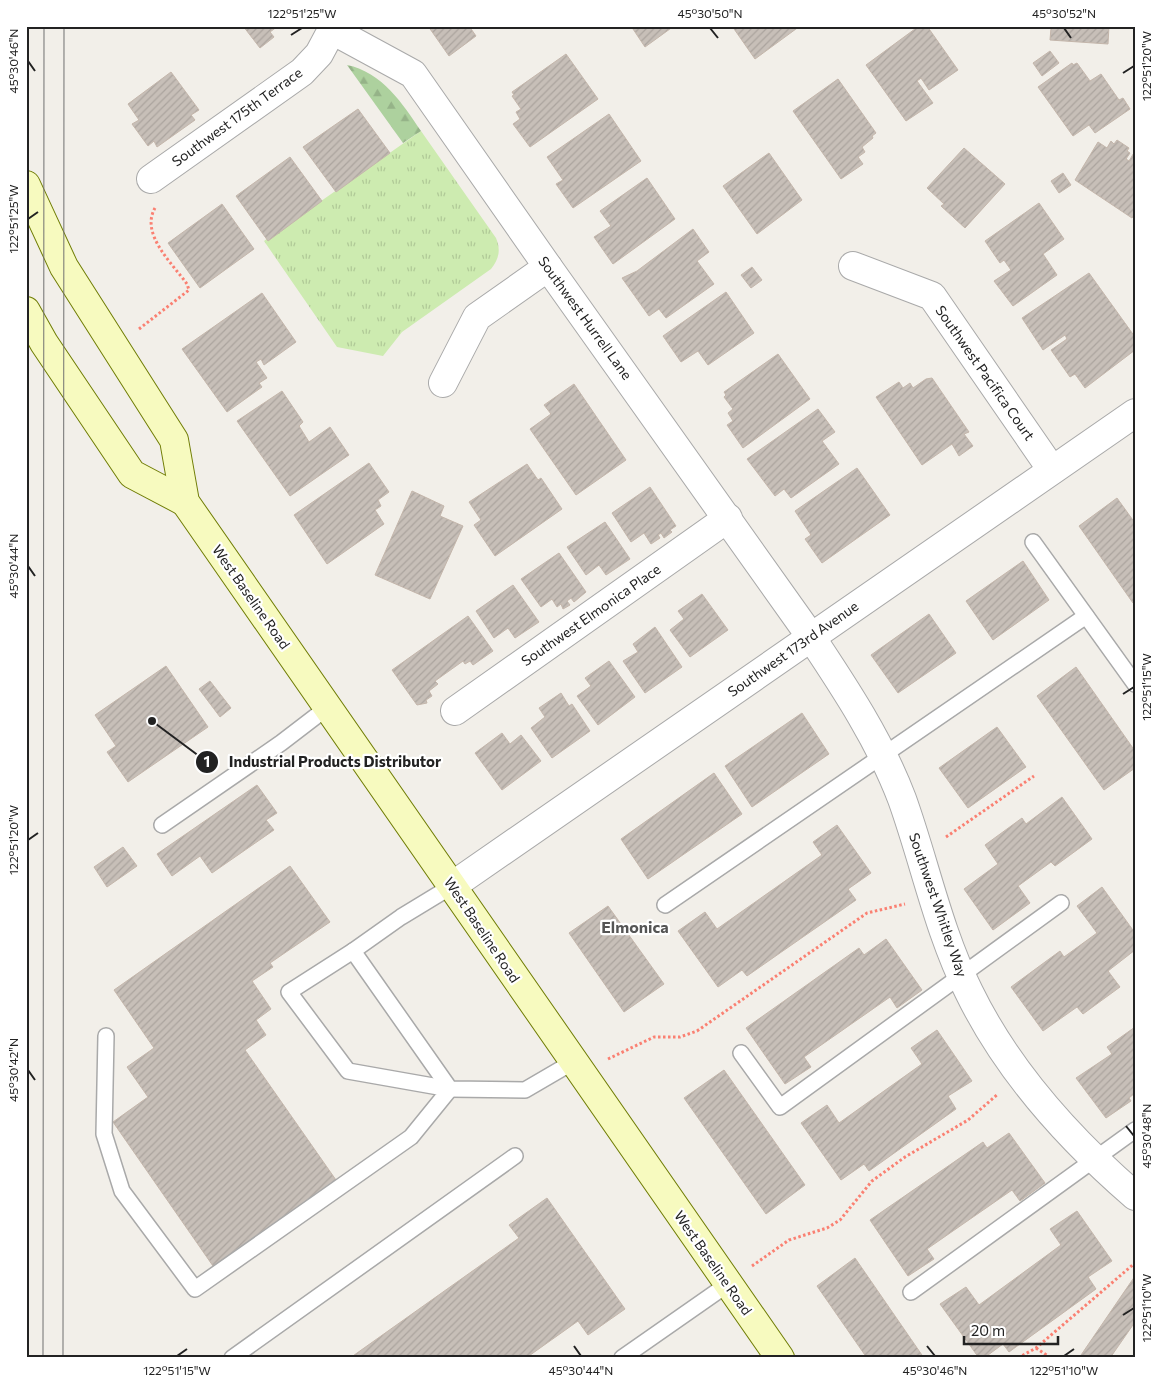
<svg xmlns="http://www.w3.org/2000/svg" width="1161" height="1384" viewBox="0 0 1161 1384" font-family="Commissioner,sans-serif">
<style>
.grass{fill:url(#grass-tufts)}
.forest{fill:url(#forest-firs)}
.building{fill:url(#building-hatch);stroke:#c4b6ab}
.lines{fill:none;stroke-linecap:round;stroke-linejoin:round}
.service-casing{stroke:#a9a9a9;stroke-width:18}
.minor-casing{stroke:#a9a9a9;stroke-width:30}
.tertiary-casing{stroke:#a9a9a9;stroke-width:30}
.secondary-casing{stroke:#707d05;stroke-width:30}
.path{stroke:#fa8072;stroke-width:3;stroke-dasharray:2.5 2.5;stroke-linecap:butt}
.service{stroke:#fff;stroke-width:15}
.minor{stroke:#fff;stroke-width:28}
.tertiary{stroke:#fff;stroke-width:28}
.secondary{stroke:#f7fabf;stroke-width:28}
.tram{stroke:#707070;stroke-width:1}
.ticks{fill:none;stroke:#222;stroke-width:2}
.labels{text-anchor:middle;stroke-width:4.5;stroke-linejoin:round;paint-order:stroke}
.street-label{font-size:14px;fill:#222;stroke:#fff}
.quarter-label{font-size:16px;font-weight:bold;fill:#555;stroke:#fff}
.leader{fill:none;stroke:#222;stroke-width:2}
.callout-dot{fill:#222;stroke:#fff;stroke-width:2}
.mark-label{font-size:15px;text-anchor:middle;font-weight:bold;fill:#fff}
.callout-label{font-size:15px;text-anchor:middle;font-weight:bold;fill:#222;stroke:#fff;stroke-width:4.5;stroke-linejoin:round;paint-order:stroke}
.neatline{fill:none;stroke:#222;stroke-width:2}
.ticks-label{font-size:12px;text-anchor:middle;fill:#222}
</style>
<defs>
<pattern id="grass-tufts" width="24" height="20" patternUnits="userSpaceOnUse" patternTransform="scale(1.25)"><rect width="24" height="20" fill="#cdebb0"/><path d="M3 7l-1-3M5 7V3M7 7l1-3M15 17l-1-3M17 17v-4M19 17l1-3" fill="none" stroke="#b0c997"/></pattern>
<pattern id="forest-firs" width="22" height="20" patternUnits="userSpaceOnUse" patternTransform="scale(1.25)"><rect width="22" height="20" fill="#add19e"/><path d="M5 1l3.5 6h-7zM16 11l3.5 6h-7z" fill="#95b388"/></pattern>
<pattern id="building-hatch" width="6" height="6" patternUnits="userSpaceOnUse" patternTransform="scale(1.25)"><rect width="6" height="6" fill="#c7bfb8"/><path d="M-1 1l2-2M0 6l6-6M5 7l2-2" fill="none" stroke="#aba49e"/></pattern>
</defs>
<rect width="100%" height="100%" fill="#f2efe9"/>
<path class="grass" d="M 421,131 L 496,238 C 501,250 499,259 491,269 L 402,332 L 383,356 L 337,347 L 264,241 Z"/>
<path class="forest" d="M 347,65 C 382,72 403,104 421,131 L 403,143 Z"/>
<g class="building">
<polygon points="243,26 278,26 270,32 274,37 260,48"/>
<polygon points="428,26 469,26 476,36 449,56"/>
<polygon points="631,26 674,26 645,47"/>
<polygon points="732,26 800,26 755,59"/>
<polygon points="919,26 927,26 958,70 929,90 921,78 917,81 933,103 906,121 866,65"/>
<polygon points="1047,26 1109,26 1108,44 1050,40 1051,28"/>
<polygon points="1050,51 1059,63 1042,76 1033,63"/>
<polygon points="566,54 598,99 530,147 513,124 520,119 516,112 521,109 512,96 514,95 512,92"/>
<polygon points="1072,63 1073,65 1077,63 1090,81 1101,74 1119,100 1123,98 1130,109 1095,133 1089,125 1073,136 1038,87"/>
<polygon points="171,72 199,110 191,115 195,120 157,147 154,141 148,146 132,124 139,120 128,104"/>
<polygon points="838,79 876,133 872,136 873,138 862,147 865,152 858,157 863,164 841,179 793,111"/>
<polygon points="358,109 390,153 336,192 303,147"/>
<polygon points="609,114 641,161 573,208 556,184 563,180 547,157"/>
<polygon points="1117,140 1129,148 1127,151 1130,153 1126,159 1129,161 1135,151 1135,214 1132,218 1075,180 1098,142 1107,148 1111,141 1114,144"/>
<polygon points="964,148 1005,184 965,228 941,206 944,204 927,188"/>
<polygon points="769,153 802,200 757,234 723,186"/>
<polygon points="290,157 322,201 268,241 236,196"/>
<polygon points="1063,173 1071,185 1059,193 1051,181"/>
<polygon points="647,178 675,219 613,264 594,237 611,226 600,211"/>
<polygon points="1039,203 1064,239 1043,254 1057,275 1013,306 994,281 1011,270 1004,260 1000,263 985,241"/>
<polygon points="222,204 254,249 200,288 168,243"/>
<polygon points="693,229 709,252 697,261 714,284 666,318 659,309 649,316 622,278 637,271"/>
<polygon points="752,267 762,280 751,288 741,275"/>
<polygon points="1089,273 1135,337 1135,350 1085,388 1075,374 1070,377 1051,350 1067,339 1065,335 1043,350 1022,318"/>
<polygon points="726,292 754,333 708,365 698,351 681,362 663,336"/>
<polygon points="262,293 296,342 264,365 261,359 256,362 267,378 259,383 262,387 227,412 182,349"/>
<polygon points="778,354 810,399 743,448 727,425 733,421 728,413 733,409 724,397 726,395 724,392"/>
<polygon points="932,378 969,432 964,434 973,446 959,456 952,444 922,465 876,397 899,382 903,388 910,383 913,388 926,379"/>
<polygon points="574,384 626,460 576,495 530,429 551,414 544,405"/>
<polygon points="282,391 303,422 299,426 309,442 330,427 349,455 290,496 237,421"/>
<polygon points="818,409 835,432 822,441 839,464 791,498 784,489 775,496 747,459"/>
<polygon points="369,463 389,492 378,500 381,506 375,510 384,524 327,564 294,515"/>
<polygon points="527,464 538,480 541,478 562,509 495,556 474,525 481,520 469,502"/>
<polygon points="857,468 890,515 822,563 805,539 811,535 795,511"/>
<polygon points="650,487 676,526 670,530 672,532 664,538 661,533 658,535 660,538 651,544 644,533 631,542 612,513"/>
<polygon points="412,491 444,506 440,516 463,526 430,599 375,575"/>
<polygon points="1117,498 1135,523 1135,602 1133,603 1079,526"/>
<polygon points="605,522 630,559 606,575 599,565 586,575 567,547"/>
<polygon points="559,553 586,592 574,602 571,598 567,601 570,605 563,609 561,604 557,607 552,599 541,607 521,579"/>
<polygon points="1023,561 1049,600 993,640 966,601"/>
<polygon points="513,585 539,622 515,638 508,628 494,638 476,611"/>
<polygon points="702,594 728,630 690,657 670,630 684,619 678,611"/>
<polygon points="929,614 956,653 898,693 871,655"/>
<polygon points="468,616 493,651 473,665 470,661 465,664 463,661 435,681 438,684 429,691 432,696 426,700 427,703 417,705 392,670"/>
<polygon points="655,627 682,667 645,693 623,661 638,652 633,644"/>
<polygon points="609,661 635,697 598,725 577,696 591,686 585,678"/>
<polygon points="166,666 208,727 128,782 107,752 116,746 95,715"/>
<polygon points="1076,667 1135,751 1135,768 1104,790 1037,696"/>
<polygon points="210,681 231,708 220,717 199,689"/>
<polygon points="561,693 569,706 572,704 590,731 552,758 531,728 545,717 539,708"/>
<polygon points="802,713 829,754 752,807 725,766"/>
<polygon points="997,727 1026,767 968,808 939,768"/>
<polygon points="502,733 510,744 521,735 541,761 502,790 475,753"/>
<polygon points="714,773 742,814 648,879 621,839"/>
<polygon points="257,785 277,813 266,820 274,830 212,873 200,856 172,876 157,854"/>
<polygon points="1062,797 1092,839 1055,866 1051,862 1018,886 1030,903 993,930 964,889 998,864 985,845 1022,818 1026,824"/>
<polygon points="837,825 871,873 848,889 856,900 747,976 742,970 718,987 678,931 705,912 717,929 822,855 813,842"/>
<polygon points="123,847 137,866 107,887 94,867"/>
<polygon points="290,866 330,922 270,963 273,967 252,981 271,1009 256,1020 266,1035 245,1050 336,1180 213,1266 113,1122 148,1097 127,1067 154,1048 114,990"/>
<polygon points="1102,887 1135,933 1135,950 1108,971 1120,987 1083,1014 1077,1007 1043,1031 1011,987 1060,951 1064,957 1097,933 1077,906"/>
<polygon points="608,906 664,984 624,1012 569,933"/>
<polygon points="886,939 922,990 897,1008 890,997 804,1057 811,1067 785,1084 746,1028 859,948 864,955"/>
<polygon points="1135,1027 1135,1093 1129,1098 1131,1101 1106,1118 1076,1078 1112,1054 1107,1047"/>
<polygon points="937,1030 972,1081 948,1096 956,1109 869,1171 864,1164 841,1180 801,1123 827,1105 839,1123 922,1064 911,1048"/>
<polygon points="724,1070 805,1185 766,1214 684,1098"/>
<polygon points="1009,1133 1045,1183 1020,1201 1012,1190 927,1249 934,1259 908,1276 870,1220 983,1142 987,1148"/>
<polygon points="547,1198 625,1309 588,1335 578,1321 526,1358 350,1358 519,1238 509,1225"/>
<polygon points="1077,1211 1112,1261 1088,1277 1096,1289 1009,1352 1003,1344 984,1358 979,1358 940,1304 966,1287 979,1305 1061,1245 1050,1229"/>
<polygon points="855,1258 924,1358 867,1358 817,1286"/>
<polygon points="1135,1276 1135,1322 1110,1358 1079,1358"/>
</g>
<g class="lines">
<defs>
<g id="service">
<polyline points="1033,542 1135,684"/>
<polyline points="162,825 281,743 328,707"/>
<polyline points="452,886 401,917 353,951 450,1089 525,1090 573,1062"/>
<polyline points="665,905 1086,616"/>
<polyline points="106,1036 104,1134 122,1191 195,1289 411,1137 450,1089 348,1071 289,992 353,951"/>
<polyline points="741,1053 780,1107 1061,903"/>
<polyline points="911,1292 1135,1130"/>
<polyline points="232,1358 515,1156"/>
<polyline points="622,1358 728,1284"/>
</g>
<g id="minor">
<path d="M 332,30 L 413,74 L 548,267 L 811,637 C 845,688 880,741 902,799 C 925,863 938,930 969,992 C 1008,1072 1068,1138 1135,1196"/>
<polyline points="151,179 302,72 319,54 334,26"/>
<polyline points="853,266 932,296 1052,470"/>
<polyline points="443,383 477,317 548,267"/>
<polyline points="455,711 728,518"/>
</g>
<polyline id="tertiary" points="452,886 1135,413"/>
<g id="secondary">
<polyline points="26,185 64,267 174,440 185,502 780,1358"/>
<polyline points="26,311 44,343 132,474 185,502"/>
</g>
</defs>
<use href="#service" class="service-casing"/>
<use href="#minor" class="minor-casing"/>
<use href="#tertiary" class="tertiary-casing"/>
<use href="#secondary" class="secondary-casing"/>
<g class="path">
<path d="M 139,329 L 189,290 L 187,284 C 172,263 140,234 155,208"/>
<polyline points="946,837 1034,776"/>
<polyline points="608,1059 654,1037 680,1037 697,1031 867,913 905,904"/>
<polyline points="752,1266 789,1240 827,1228 840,1220 872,1181 905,1157 968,1120 998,1094"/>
<polyline points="1036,1348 1051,1358"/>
<polyline points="1018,1358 1036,1348 1135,1263"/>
</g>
<use href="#service" class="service"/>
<use href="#minor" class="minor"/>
<use href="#tertiary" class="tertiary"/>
<use href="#secondary" class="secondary"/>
<g class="tram">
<polyline points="43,1358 44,26"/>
<polyline points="63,1358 64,26"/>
</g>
</g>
<path class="ticks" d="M 710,28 L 718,38M 1064,28 L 1071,38M 291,35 L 302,28M 28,61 L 35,71M 1123,73 L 1134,66M 28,219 L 38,212M 28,566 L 35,576M 1123,694 L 1134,687M 28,840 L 38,833M 28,1070 L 35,1080M 1126,1126 L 1134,1136M 1123,1315 L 1134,1308M 574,1346 L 581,1356M 927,1346 L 935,1356M 177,1356 L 187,1349M 1064,1356 L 1074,1349"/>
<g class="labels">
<g class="street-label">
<text transform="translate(237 117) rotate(-36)" y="5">Southwest 175th Terrace</text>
<text transform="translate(585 318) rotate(54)" y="5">Southwest Hurrell Lane</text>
<text transform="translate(985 373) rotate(55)" y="5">Southwest Pacifica Court</text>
<text transform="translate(251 597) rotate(55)" y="5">West Baseline Road</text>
<text transform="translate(591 615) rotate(-35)" y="5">Southwest Elmonica Place</text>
<text transform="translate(793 649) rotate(-35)" y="5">Southwest 173rd Avenue</text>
<text transform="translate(938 905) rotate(71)" y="5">Southwest Whitley Way</text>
<text transform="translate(482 930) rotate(56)" y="5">West Baseline Road</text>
<text transform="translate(713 1263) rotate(55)" y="5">West Baseline Road</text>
</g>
<g class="quarter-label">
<text x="635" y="933">Elmonica</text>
</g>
</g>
<path class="leader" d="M152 721L207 762"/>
<g class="callout-dot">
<circle cx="152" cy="721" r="5"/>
<circle cx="207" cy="762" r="12"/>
</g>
<g class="mark-label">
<text x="207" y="767">1</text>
</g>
<g class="callout-label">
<text x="335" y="767">Industrial Products Distributor</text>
</g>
<rect width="1161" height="1384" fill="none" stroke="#ffffff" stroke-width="55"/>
<path d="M964 1336v8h94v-8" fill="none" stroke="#222222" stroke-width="2.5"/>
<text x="971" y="1336" font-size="15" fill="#222222" stroke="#ffffff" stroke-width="4" paint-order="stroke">20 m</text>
<rect x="28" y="28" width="1106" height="1328" class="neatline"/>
<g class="ticks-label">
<text x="302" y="18">122°51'25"W</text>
<text x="710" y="18">45°30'50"N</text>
<text x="1064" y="18">45°30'52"N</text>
<text transform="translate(14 61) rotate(-90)" y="4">45°30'46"N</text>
<text transform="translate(1147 66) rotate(-90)" y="4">122°51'20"W</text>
<text transform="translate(14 219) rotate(-90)" y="4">122°51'25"W</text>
<text transform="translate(14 566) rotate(-90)" y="4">45°30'44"N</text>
<text transform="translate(1147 687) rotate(-90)" y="4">122°51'15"W</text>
<text transform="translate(14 840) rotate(-90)" y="4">122°51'20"W</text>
<text transform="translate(14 1070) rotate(-90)" y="4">45°30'42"N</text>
<text transform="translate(1147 1136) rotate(-90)" y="4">45°30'48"N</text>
<text transform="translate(1147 1308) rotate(-90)" y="4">122°51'10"W</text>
<text x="177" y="1375">122°51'15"W</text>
<text x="581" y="1375">45°30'44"N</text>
<text x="935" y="1375">45°30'46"N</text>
<text x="1064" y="1375">122°51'10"W</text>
</g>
</svg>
